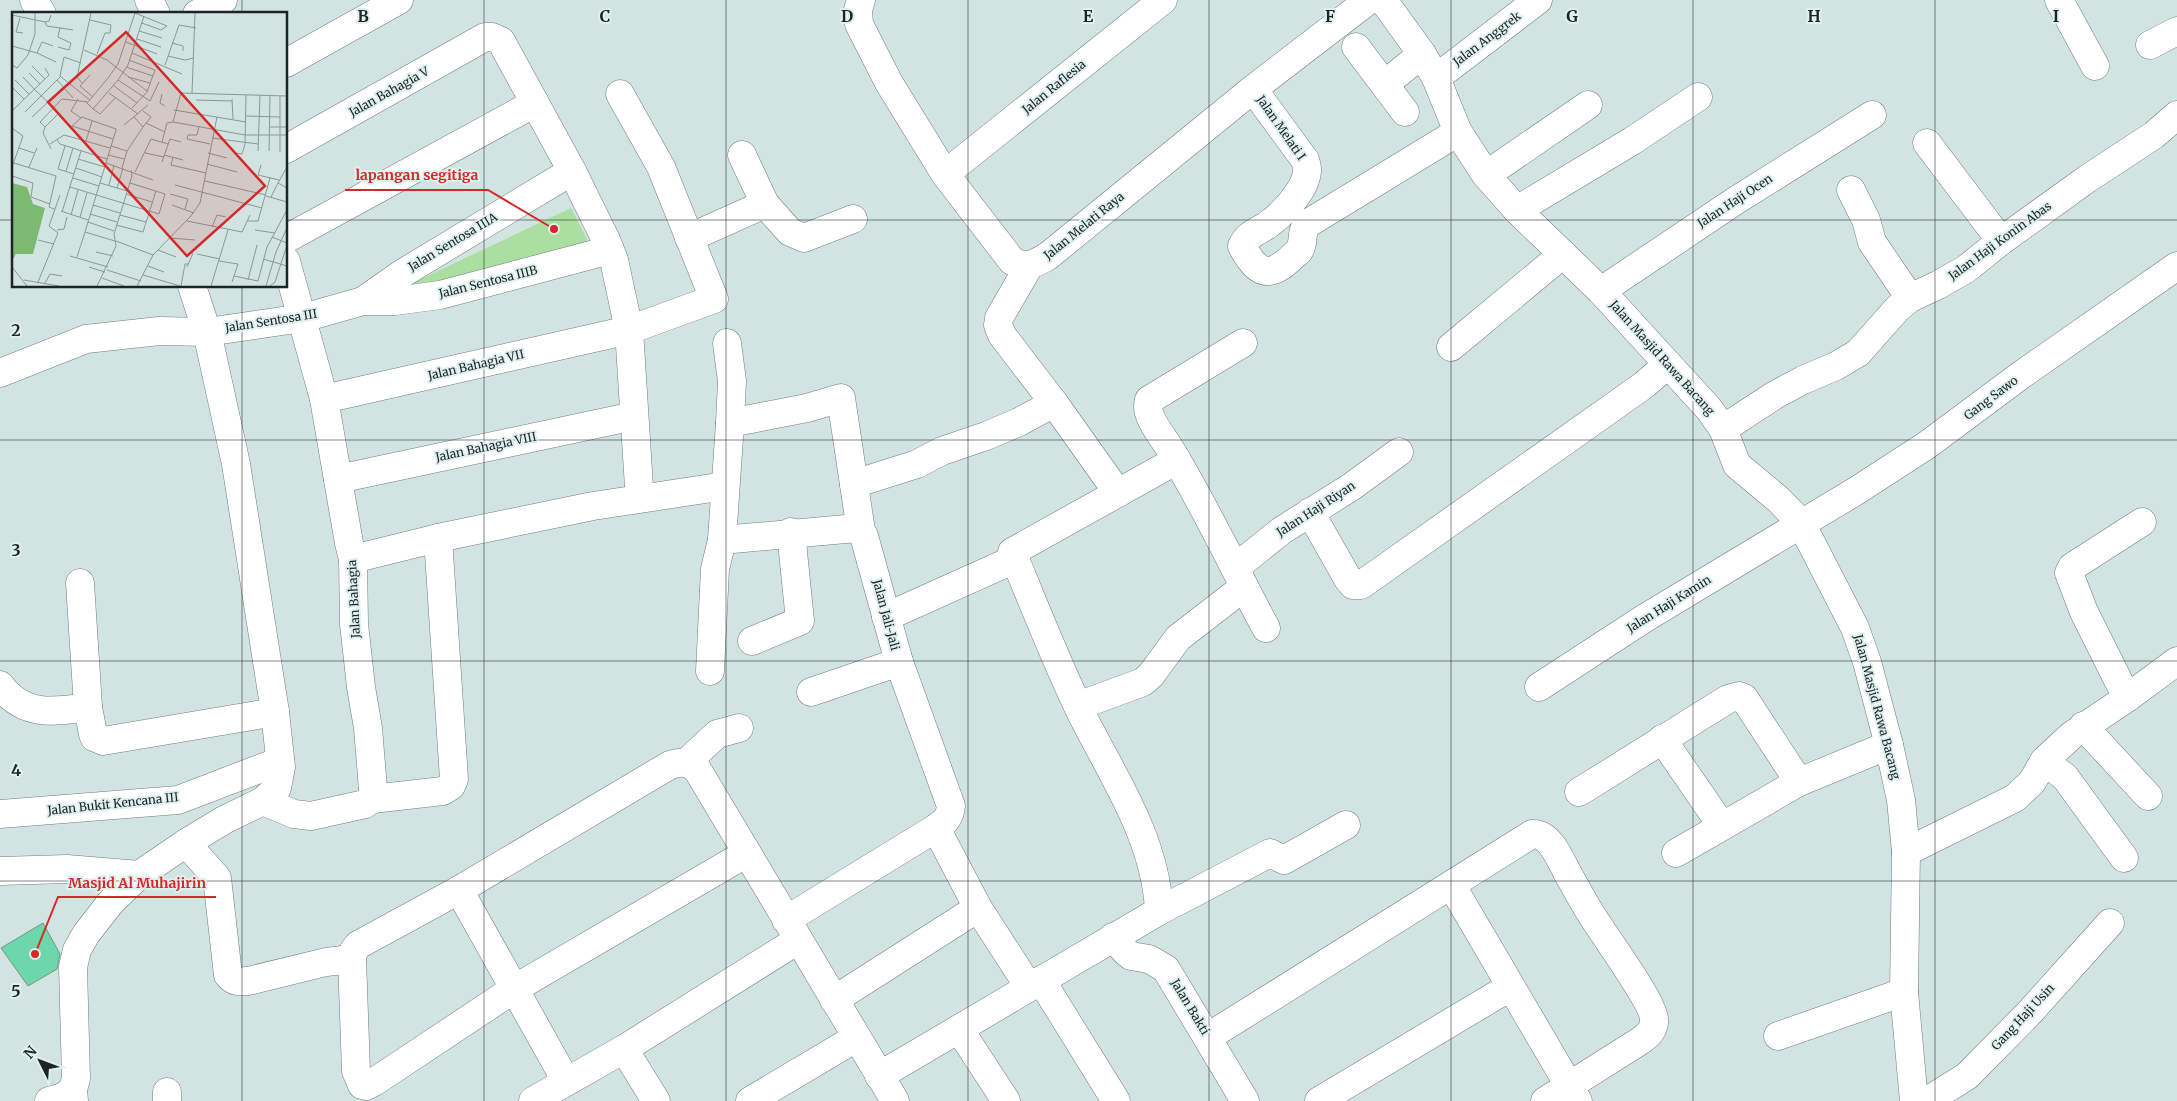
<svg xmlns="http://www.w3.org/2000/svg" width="2177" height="1101" viewBox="0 0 2177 1101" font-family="Merriweather,serif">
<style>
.green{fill:#abdfa1}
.building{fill:#6cd7ab;stroke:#808f87}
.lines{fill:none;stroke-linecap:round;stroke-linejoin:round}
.minor-casing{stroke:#6d7d7b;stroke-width:29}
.minor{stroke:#fff;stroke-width:28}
.grid{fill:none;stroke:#1d2423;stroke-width:1;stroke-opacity:0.55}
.labels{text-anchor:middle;stroke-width:4;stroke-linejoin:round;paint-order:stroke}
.street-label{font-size:12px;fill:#1d2423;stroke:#dff1ef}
.inset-road{fill:none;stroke:#8a9795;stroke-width:1}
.view{fill:#d62828;fill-opacity:0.15;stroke:#d62828;stroke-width:2.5}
.inset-edge{fill:none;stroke:#1d2423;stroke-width:2.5}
.grid-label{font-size:16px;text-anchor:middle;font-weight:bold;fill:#1d2423;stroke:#dff1ef;stroke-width:4;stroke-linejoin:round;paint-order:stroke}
.leader{fill:none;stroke:#d62828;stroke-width:2}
.callout-dot{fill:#d62828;stroke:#dff1ef;stroke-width:2}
.callout-label{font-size:14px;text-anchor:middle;font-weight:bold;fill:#d62828;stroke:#dff1ef;stroke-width:4;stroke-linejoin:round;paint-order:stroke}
</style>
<rect width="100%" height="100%" fill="#d2e4e1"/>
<polygon class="green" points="571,208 592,249 583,257 400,289"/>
<polygon class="building" points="43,923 60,954 57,969 28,986 1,948"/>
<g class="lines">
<defs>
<g id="minor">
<polyline points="34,0 42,14"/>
<polyline points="149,0 156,14"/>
<path d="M 861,0 L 858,10 L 859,24 L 889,83 L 945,174 L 1012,261 C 1027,269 1034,264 1048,256 L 1253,89 L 1369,0"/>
<polyline points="1383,0 1422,54 1436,78 1458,132 1486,175 1517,210 1601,291 1709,409 1723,429 1737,465 1779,500 1801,523 1855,628 1867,662 1889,745 1901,800 1906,852 1904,992 1914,1101"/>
<polyline points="2059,0 2095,66"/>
<polyline points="197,14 223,0"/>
<polyline points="2150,45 2177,31"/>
<polyline points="1356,47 1405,112"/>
<polyline points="286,63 399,0"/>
<polyline points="1436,78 1538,0"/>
<polyline points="1385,84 1422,54"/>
<path d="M 1253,89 L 1305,160 C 1306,163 1308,168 1307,171 C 1306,190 1281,216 1266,226 C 1256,232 1247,235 1242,246 C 1244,251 1247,255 1250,259 C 1267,283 1282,266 1299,251 C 1305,242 1300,233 1307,224 L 1458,132"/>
<polyline points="1927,143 2001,241"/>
<polyline points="286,149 485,37 492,37 501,41 572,171 606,240 614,260 629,330 639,487"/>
<polyline points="742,155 765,204 790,232 804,238 853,219"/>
<polyline points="945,174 1163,0"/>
<polyline points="1486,175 1588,105"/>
<polyline points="1851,190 1866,220 1872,242 1910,298"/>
<polyline points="1517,210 1632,141 1698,97"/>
<polyline points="689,238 765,204"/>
<polyline points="286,239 535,103"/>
<polyline points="1029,266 999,318 998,325 1002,335 1054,403 1118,493"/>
<polyline points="1601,291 1735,201 1872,115"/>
<polyline points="363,301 403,273 572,171"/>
<path d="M 1243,343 L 1149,400 C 1144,414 1159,432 1167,444 C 1204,503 1233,567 1266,628"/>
<polyline points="1451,347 1563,254"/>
<polyline points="0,373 86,339 159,331 207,332 303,318 363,301 395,301 440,295 610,250"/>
<polyline points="324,399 629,330 714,299 661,167 620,94"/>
<polyline points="730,423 807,408 841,398 861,531"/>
<polyline points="1723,429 1775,395 1803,380 1836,366 1858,353 1897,309 1910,298 1938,285 1966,269 2001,241 2087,179 2154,135 2177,115"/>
<polyline points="338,479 634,416"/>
<polyline points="854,484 917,464 942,451 986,436 1019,422 1054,403"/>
<polyline points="1310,512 1348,579 1353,585 1361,585 1644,385 1668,364"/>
<path d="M 722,540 L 857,528 L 861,531 L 864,536 L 899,662 L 951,806 C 950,817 946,821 936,828"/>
<polyline points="353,559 438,538 593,506 725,486"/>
<polyline points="1235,568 1281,531 1351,487 1399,452"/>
<polyline points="80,583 88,707 93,734 94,737 103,741 275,712"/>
<polyline points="886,617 1015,559"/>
<polyline points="752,641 800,621 791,532"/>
<polyline points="710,671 715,569 722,540 730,423 732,381 727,343"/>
<path d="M 0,685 C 23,717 54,712 88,707"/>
<polyline points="1539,687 1645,618 1856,491 1927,445 2021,375 2177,266"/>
<polyline points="811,692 899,662"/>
<polyline points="2127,698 2084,612 2069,573 2072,567 2142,522"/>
<polyline points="1078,706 1143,682 1151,675 1178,638 1244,587"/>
<polyline points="2083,726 2148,796"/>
<polyline points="1662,739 1722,826"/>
<polyline points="2044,761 2065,777 2124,858"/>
<polyline points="687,762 717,734 739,728"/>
<polyline points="1579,792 1728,699 1739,696 1744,698 1799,782"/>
<polyline points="372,799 443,791 451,786 454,779 438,538"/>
<polyline points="263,801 294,814 311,816 365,804 372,799 373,789 368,728 361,687 354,624 353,559 349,543 324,399 286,261"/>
<polyline points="0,814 178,800 280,761"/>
<path d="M 186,843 L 217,878 L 228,975 C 234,982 239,982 248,981 L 326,962 L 352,959"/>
<polyline points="1906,852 2015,798 2032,782 2044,761 2072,735 2127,698 2177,661"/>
<path d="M 747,853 L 514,989 L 374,1082 L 366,1086 L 362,1085 L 356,1071 L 352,959 L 354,950 L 358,945 L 459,890 L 670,765 C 682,761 687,762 697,769 L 895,1101"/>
<polyline points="1676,853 1799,782 1889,745"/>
<polyline points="0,871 67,869 139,875"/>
<polyline points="1452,886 1578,1101"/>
<polyline points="459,890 566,1081"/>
<path d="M 1159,911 C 1156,840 1114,778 1083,717 C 1057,664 1035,607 1012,552 L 1177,460"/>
<polyline points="786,920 936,828 978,908 1029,987"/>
<polyline points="1113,937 1125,951 1131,956 1149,959 1166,969 1245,1101"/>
<polyline points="1041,980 1116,1101"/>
<polyline points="834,1000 978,908"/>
<polyline points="959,1029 1006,1101"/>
<polyline points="1778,1036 1904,992"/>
<path d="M 1208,1037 L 1532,834 C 1550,832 1561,861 1568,874 C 1576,888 1583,901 1591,914 C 1603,934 1653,1001 1654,1019 C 1655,1030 1648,1035 1640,1041 L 1545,1101"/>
<polyline points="624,1049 656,1101"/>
<polyline points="879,1076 1159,911 1270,853 1284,860 1346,825"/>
<polyline points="167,1092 167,1101"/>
<polyline points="49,1101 63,1097 73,1090"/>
<polyline points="74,1101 73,1090 76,1078 73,967 77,950 86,934 111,902 139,875 186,843 224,820 263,801 277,788 281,767 275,712 236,464 207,332 192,286"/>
<polyline points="533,1101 624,1049 798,940"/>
<polyline points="750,1101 856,1038"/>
<polyline points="1319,1101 1510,987"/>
<polyline points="1927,1101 1967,1076 2030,1012 2110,923"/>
</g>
</defs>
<use href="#minor" class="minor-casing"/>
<use href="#minor" class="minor"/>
</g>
<path class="grid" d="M 242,0 L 242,14M 484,0 L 484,1101M 726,0 L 726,1101M 968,0 L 968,1101M 1209,0 L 1209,1101M 1451,0 L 1451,1101M 1693,0 L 1693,1101M 1935,0 L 1935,1101M 0,220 L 14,220M 286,220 L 2177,220M 242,286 L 242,1101M 0,440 L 2177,440M 0,661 L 2177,661M 0,881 L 2177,881"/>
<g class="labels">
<g class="street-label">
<text transform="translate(1487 39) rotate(-37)" y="4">Jalan Anggrek</text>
<text transform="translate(1054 87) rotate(-39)" y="4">Jalan Raflesia</text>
<text transform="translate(389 92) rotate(-29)" y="4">Jalan Bahagia V</text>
<text transform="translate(1281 128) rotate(55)" y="4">Jalan Melati I</text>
<text transform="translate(1735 201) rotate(-33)" y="4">Jalan Haji Ocen</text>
<text transform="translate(1084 226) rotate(-39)" y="4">Jalan Melati Raya</text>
<text transform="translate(2000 241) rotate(-36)" y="4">Jalan Haji Konin Abas</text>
<text transform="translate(453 242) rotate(-31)" y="4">Jalan Sentosa IIIA</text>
<text transform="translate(488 282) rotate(-14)" y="4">Jalan Sentosa IIIB</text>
<text transform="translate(271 321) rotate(-9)" y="4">Jalan Sentosa III</text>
<text transform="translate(1662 358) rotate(48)" y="4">Jalan Masjid Rawa Bacang</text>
<text transform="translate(476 365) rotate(-13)" y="4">Jalan Bahagia VII</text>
<text transform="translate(1991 398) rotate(-37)" y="4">Gang Sawo</text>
<text transform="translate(486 447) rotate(-12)" y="4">Jalan Bahagia VIII</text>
<text transform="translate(1316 509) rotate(-33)" y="4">Jalan Haji Riyan</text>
<text transform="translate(354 599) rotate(-93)" y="4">Jalan Bahagia</text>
<text transform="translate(1669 604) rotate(-32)" y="4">Jalan Haji Kamin</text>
<text transform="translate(886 615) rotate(75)" y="4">Jalan Jali-Jali</text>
<text transform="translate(1877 707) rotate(75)" y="4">Jalan Masjid Rawa Bacang</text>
<text transform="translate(113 804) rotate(-6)" y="4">Jalan Bukit Kencana III</text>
<text transform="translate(1190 1007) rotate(59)" y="4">Jalan Bakti</text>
<text transform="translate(2023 1017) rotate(-47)" y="4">Gang Haji Usin</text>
</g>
</g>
<g transform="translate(12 12)">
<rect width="275" height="275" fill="#d2e4e1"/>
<path d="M 0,171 L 15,175 L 21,192 L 33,196 L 21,242 L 4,242 L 0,249 Z" fill="#7cba72"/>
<path class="inset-road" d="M 123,1 L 155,14 L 149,18 L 130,11M 0,3 L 33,10 L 37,9 L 39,3M 8,6 L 4,20 L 11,21M 78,8 L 99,13 L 98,21M 33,10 L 35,14 L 61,18M 127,19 L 150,26M 125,27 L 149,35M 114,30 L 145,42M 160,31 L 171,34 L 171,39M 0,34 L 25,41 L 30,30 L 41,34M 46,35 L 57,38 L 59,31 L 46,25 L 48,15M 72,38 L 95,48 L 135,79M 25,41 L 44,50M 120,41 L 170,62M 85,42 L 93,21 L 98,21M 156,44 L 173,48 L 182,46M 117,48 L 143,58 L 135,80 L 120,96M 69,51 L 52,45 L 48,64 L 78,88M 0,53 L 5,56 L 16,43 L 23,22 L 23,1M 153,53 L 167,13 L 184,16M 20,54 L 33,67M 114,55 L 141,64M 17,61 L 28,72M 78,63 L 68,74 L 81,85M 11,65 L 22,77M 116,65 L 138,71M 3,68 L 17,82M 45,68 L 61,86M 106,68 L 138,89 L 147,70M 70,71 L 65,65 L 79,1M 102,74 L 125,91M 0,75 L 12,87M 22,77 L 41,95M 97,81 L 126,102M 180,81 L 183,1M 150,82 L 148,91 L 153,94M 66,87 L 59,99 L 69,106M 220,87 L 221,107M 184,88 L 220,89M 74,90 L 81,97 L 106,68 L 116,53 L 132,4M 81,97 L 88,102 L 104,85M 162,98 L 234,110M 0,99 L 37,63 L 33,56M 131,99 L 139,105 L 131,115M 13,100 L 49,64M 234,104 L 268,105M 20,105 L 52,75M 161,110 L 169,81 L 275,84M 161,110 L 233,123 L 275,123M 134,111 L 153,120M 112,113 L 136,93M 187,114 L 185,123 L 176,123 L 175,127 L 198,132M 33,115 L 28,110 L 50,87 L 76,90 L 96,66 L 106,52 L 123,1M 258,115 L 275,115M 0,116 L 11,124 L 0,155M 200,126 L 246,132M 101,127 L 60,114 L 70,105 L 104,117 L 104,118 L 73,220 L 103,229M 45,128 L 48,132 L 95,147M 74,129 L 80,109M 150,130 L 155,111 L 161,110M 38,132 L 52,123 L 98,136M 53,134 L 46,157 L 62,162M 99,134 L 115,139 L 110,156M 7,136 L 22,141M 39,137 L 31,121 L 33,115 L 47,101M 115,139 L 131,115 L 122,105M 246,139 L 248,83M 257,139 L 258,84M 268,140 L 268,84M 133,141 L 152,145M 196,141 L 215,146M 224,141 L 230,142 L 233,132 L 234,83M 96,143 L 112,147M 152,143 L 171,148M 161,145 L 159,153 L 194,161M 66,147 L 93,155M 150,150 L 158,127 L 169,130M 2,151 L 44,164 L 37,195 L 42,197M 94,151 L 141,168M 195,152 L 225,160M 249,153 L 246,163 L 267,168M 17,155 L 25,136M 275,155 L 266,171 L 275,176M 64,156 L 90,165M 54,159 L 61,136M 123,160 L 139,127 L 156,132M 0,164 L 21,171 L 19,185 L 38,192M 61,166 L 87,174M 193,169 L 254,183M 88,171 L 115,179M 97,173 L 102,153M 163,173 L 250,196M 58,175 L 147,202 L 153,182 L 118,171M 105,176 L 111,156M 114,182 L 140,190M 158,182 L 176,187 L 173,197M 254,184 L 275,190M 259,185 L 266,171M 81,193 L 108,201M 160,193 L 182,201M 49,199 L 76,208M 50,200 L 69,139M 78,202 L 105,210M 59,203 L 66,178M 108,203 L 134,210M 68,205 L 75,181M 175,209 L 230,220 L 238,203M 236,209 L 246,209 L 258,166M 76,210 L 102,219M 104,213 L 131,220 L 144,179M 200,215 L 205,203 L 214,205M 45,218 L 52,217 L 55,205M 243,218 L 263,221M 260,225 L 275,231M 158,226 L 183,228M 26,228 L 42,232M 104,229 L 141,243M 146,238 L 164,245M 84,240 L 101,244M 185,242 L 208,247M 58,244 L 96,255M 65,245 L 73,220M 251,247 L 275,254M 207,249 L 226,252 L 220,270M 136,254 L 152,260M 0,255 L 15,274M 77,255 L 93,260M 175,255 L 181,241M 95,258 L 129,269M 131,263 L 168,274M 222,264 L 246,269 L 255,235 L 275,198M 90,266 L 112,274M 12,268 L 47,274M 236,268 L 245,233M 26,270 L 46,221 L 37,214 L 48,183M 33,271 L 38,262 L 50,264M 85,274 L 104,234 L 102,222 L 120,164 L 119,158M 125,274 L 141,243 L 178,205 L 188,191 L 205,105M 169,274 L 173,252 L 176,252M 199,274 L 216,218M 254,274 L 264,240 L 275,216M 258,274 L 263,270 L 275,233"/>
<path class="view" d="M 114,20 L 253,174 L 175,244 L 36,90 Z"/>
<rect width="275" height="275" class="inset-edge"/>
</g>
<g class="grid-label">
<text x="363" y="22">B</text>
<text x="605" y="22">C</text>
<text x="847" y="22">D</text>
<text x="1088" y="22">E</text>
<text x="1330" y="22">F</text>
<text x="1572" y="22">G</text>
<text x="1814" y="22">H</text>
<text x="2056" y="22">I</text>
<text x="16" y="336">2</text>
<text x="16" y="556">3</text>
<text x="16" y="776">4</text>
<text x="16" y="997">5</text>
</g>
<path class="leader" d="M554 229L488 190H345M35 954L58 897H216"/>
<g class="callout-dot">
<circle cx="554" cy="229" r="5"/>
<circle cx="35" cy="954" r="5"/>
</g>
<g class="callout-label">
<text x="417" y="180">lapangan segitiga</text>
<text x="137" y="888">Masjid Al Muhajirin</text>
</g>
<g transform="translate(40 1061) rotate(312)" stroke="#dff1ef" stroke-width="4" paint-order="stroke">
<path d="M0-4L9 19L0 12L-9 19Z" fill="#1d2423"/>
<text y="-8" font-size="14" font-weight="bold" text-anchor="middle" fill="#1d2423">N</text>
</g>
</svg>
